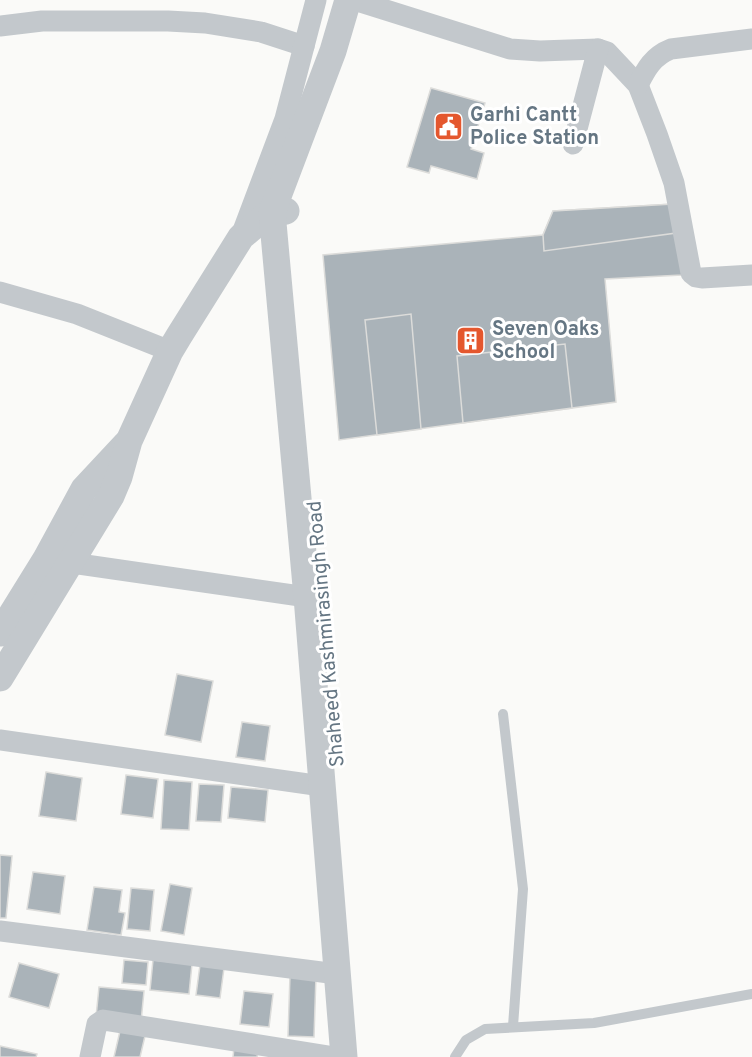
<svg xmlns="http://www.w3.org/2000/svg" width="752" height="1057" viewBox="0 0 752 1057" font-family="Overpass,sans-serif">
<style>
.building{fill:#aab3b9;stroke:#dcdcda;stroke-width:1.5}
.lines{fill:none;stroke-linecap:round;stroke-linejoin:round}
.service{stroke:#c3c8cc;stroke-width:10}
.minor{stroke:#c3c8cc;stroke-width:21}
.tertiary{stroke:#c3c8cc;stroke-width:27}
.labels{text-anchor:middle;stroke-width:6;stroke-linejoin:round;paint-order:stroke}
.poi-label{font-size:20px;font-weight:bold;fill:#657683;stroke:#fff;text-anchor:start}
.street-label{font-size:20px;fill:#657683;stroke:#fff}
</style>
<rect width="100%" height="100%" fill="#fafaf8"/>
<g class="building">
<polygon points="431,88 485,103 471,149 484,153 477,179 431,166 429,173 407,167"/>
<polygon points="673,204 682,275 605,279 616,402 339,440 323,255 543,235 553,211"/>
<polygon points="673,204 676,233 544,251 543,235 553,211"/>
<polygon points="411,314 421,429 377,435 365,320"/>
<polygon points="565,344 572,408 463,423 457,356"/>
<polygon points="177,674 213,681 201,742 165,735"/>
<polygon points="242,722 270,726 265,761 236,757"/>
<polygon points="46,772 82,778 76,821 39,816"/>
<polygon points="126,775 158,779 153,818 121,814"/>
<polygon points="164,780 192,782 189,830 161,829"/>
<polygon points="199,784 224,785 221,822 196,821"/>
<polygon points="231,787 268,790 265,822 228,818"/>
<polygon points="0,855 12,856 6,918 0,918"/>
<polygon points="33,872 65,876 60,914 27,909"/>
<polygon points="170,884 192,888 184,935 161,931"/>
<polygon points="94,887 122,890 119,912 125,913 121,935 87,930"/>
<polygon points="131,888 154,890 150,931 127,929"/>
<polygon points="124,960 148,962 146,985 122,983"/>
<polygon points="153,960 192,964 189,994 150,990"/>
<polygon points="19,963 59,974 49,1008 9,997"/>
<polygon points="200,965 224,968 220,998 196,995"/>
<polygon points="290,975 316,975 314,1037 288,1036"/>
<polygon points="99,987 144,991 141,1022 96,1017"/>
<polygon points="244,991 273,994 269,1027 240,1024"/>
<polygon points="120,1031 145,1036 140,1057 114,1057"/>
<polygon points="0,1046 37,1054 36,1057 0,1057"/>
<polygon points="234,1048 258,1050 257,1057 233,1057"/>
</g>
<g class="lines">
<g class="service">
<polyline points="503,714 523,889 513,1026"/>
<polyline points="455,1057 466,1040 485,1029 594,1023 752,994"/>
</g>
<g class="minor">
<polyline points="354,0 510,49 540,51 598,49 607,52 638,85 657,134 674,183 691,273 696,277 702,278 752,275"/>
<polyline points="0,26 42,21 168,21 205,23 261,32 304,46"/>
<path d="M 638,85 C 646,69 653,56 671,49 L 752,39"/>
<polyline points="573,144 598,49"/>
<polyline points="241,236 285,119 316,0"/>
<polyline points="0,292 77,314 170,351"/>
<polyline points="58,561 307,597"/>
<polyline points="0,740 322,786"/>
<polyline points="0,931 337,974"/>
<polyline points="90,1057 97,1024 103,1020 335,1057"/>
</g>
<g class="tertiary">
<polyline points="0,633 46,559 84,489 126,444"/>
<polyline points="0,678 111,496 119,477 129,441 170,351 179,336 241,237 267,215 286,211"/>
<polyline points="344,1057 307,597 272,212 333,51 348,0"/>
</g>
</g>
<defs>
<symbol id="civic-square" viewBox="-11 -11 22 22"><rect x="-9" y="-9" width="18" height="18" rx="4" fill="#e4572e" stroke="#fff"/><path d="M-.6-6.5H3V-4.5H.6V-3L4-1V1h2V6H-6V1h2V-1L-.6-3ZM-1.2 2.5V6h2.4V2.5Z" fill="#fff"/></symbol>
<symbol id="building-square" viewBox="-11 -11 22 22"><rect x="-9" y="-9" width="18" height="18" rx="4" fill="#e4572e" stroke="#fff"/><path d="M-4-6H4V6H1V3H-1V6H-4ZM-2.5-4.3h1.7v1.8h-1.7ZM.8-4.3h1.7v1.8H.8ZM-2.5-1h1.7V.8h-1.7ZM.8-1h1.7V.8H.8Z" fill="#fff"/></symbol>
</defs>
<g fill-rule="evenodd">
<use href="#civic-square" x="432" y="110" width="33" height="33"/>
<use href="#building-square" x="454" y="324" width="33" height="33"/>
</g>
<g class="labels">
<g class="poi-label">
<text x="470" y="121">Garhi Cantt<tspan x="470" dy="23">Police Station</tspan></text>
<text x="492" y="335">Seven Oaks<tspan x="492" dy="23">School</tspan></text>
</g>
<g class="street-label">
<text transform="translate(325 634) rotate(-95)" y="7">Shaheed Kashmirasingh Road</text>
</g>
</g>
</svg>
